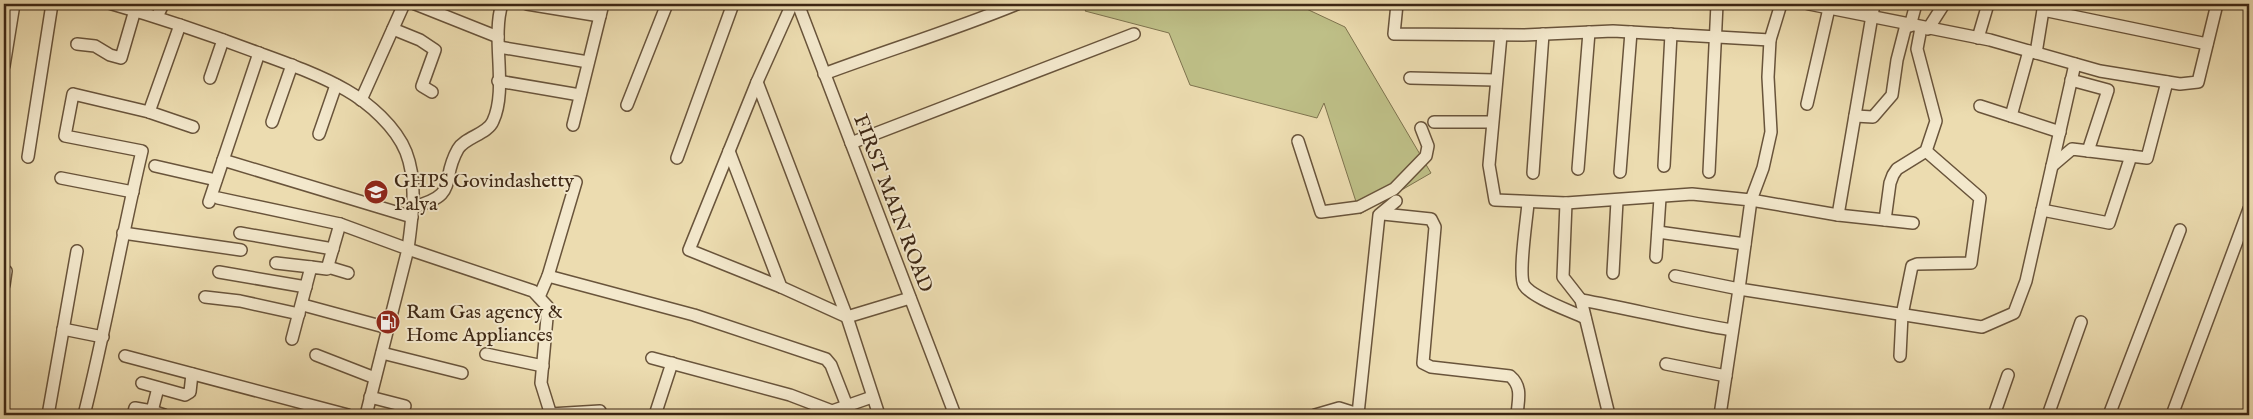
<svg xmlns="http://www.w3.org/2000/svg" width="2253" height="419" viewBox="0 0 2253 419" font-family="'IM FELL English',serif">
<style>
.green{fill:#bebf87;stroke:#7e734e}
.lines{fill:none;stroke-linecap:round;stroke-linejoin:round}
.minor-casing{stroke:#69543b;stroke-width:14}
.minor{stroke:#f3e8cc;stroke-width:11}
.labels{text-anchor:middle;stroke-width:4;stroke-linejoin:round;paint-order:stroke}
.poi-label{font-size:20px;fill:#3d2714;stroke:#f3e8cc;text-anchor:start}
.street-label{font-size:20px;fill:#3d2714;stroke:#f3e8cc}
</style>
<rect width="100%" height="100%" fill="#ecdcb0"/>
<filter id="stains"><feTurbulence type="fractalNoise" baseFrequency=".004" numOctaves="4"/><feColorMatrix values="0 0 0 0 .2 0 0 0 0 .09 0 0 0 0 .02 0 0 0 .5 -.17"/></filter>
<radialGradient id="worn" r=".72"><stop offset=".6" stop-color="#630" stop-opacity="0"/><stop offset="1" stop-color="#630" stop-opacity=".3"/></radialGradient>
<polygon class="green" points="1090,4 1296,4 1345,27 1431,173 1360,214 1324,103 1317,118 1190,85 1169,33 1085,11"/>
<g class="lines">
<defs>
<g id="minor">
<path d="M 112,4 C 161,18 208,34 256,52 C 286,63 318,74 346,90 C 369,103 396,127 406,152 C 418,183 412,217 408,249 L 533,291 L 548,307 L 541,383 L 551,415"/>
<polyline points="415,4 498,37"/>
<polyline points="527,4 600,16"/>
<polyline points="792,4 757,82 689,250 781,287 847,317 910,298"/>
<polyline points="798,4 955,415"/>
<polyline points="1397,4 1394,34 1524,35 1613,31 1770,40 1781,4"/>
<polyline points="1809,4 1990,40 2100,71 2180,84 2198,82 2217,4"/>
<polyline points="2043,10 2207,44"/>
<polyline points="157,17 163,4"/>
<polyline points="1910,26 1916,4"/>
<polyline points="393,29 420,40 435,50 422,86 432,92"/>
<polyline points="1928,29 1944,4"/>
<polyline points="1501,35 1489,165 1495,200 1566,203 1692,194 1751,200 1739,289 1982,327 2014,313 2026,281 2075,64"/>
<polyline points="1978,38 1988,4"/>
<polyline points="1770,40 1768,77 1771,132 1763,168 1751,200 1838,215 1913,223"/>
<polyline points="77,44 95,46 110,55 121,58 135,10"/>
<polyline points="499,47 588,62"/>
<polyline points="2029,51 2011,116 2060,132"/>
<polyline points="2036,53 2044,4"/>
<polyline points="4,66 14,4"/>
<path d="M 824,74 C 888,50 954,30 1017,4"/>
<polyline points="210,78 223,40"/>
<polyline points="1410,78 1495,80"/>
<polyline points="2071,80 2108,90 2088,151"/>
<polyline points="498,81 580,95"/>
<polyline points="757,82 847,317 879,415"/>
<polyline points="361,100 404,4"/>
<polyline points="1807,104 1830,4"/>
<polyline points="627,105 667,4"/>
<polyline points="1980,106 2011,116"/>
<polyline points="149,112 180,25"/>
<polyline points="1855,116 1873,117 1892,95 1897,60 1906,25"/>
<polyline points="272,122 292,65"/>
<polyline points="1434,122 1491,122"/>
<polyline points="573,125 603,4"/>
<polyline points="319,134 336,85"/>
<polyline points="1298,141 1321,212 1359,207 1394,189 1426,156 1428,146 1421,128"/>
<polyline points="851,143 1134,34"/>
<polyline points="729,151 781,287"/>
<polyline points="28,157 52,4"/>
<polyline points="677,158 733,4"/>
<polyline points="223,160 412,217"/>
<polyline points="155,166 216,180"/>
<polyline points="1664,166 1671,34"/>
<polyline points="2052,166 2072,149 2147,158 2167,82"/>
<polyline points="1578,169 1589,32"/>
<polyline points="1620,172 1631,32"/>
<polyline points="1709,172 1717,4"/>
<polyline points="1533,173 1543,34"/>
<polyline points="61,178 133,192"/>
<polyline points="218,198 340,224 408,249 366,415"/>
<polyline points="209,202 259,53"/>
<path d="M 1528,203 C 1527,218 1518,274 1524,285 C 1532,298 1571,311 1585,318"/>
<polyline points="1566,203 1563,277 1581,300 1609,415"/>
<path d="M 413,207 C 461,194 439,182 458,149 C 465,137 488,134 493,121 C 508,89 491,38 502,4"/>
<polyline points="2042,210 2109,223 2131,156"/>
<path d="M 1383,214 L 1431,219 L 1435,227 L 1423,363 L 1431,367 L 1510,376 C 1523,387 1518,400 1517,415"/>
<polyline points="1838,215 1874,4"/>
<polyline points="1885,220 1890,183 1893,175 1897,169 1926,151 1936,121 1917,49 1921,28"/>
<polyline points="1658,232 1745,244"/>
<polyline points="123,233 241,250"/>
<polyline points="240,233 333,249"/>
<polyline points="1656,257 1660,198"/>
<polyline points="276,263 311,267"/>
<polyline points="328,267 348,273"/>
<polyline points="219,272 306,287"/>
<polyline points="1613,273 1617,201"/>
<polyline points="548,276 694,315 826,359 831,365 847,406"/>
<polyline points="1675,276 1739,289 1720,415"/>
<polyline points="4,285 6,271"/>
<polyline points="205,297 240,301 299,314"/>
<polyline points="539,297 548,276 576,182"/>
<path d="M 1581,300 C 1632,309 1681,322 1732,330"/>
<polyline points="303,305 388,328"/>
<polyline points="63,329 103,337"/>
<polyline points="292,339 311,267 327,269 340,224"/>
<polyline points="382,353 462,373"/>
<polyline points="486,354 543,366"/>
<polyline points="316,355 375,378"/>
<polyline points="125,356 348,415"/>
<polyline points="1900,356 1902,315 1912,266 1917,264 1971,263 1980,198 1926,151"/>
<polyline points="652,358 790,395 832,411 872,397"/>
<polyline points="1666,364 1726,376"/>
<polyline points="142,383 185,395 190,392 192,374"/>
<polyline points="370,397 405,406"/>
<polyline points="152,411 164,415"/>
<polyline points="550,414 600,411"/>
<polyline points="1358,414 1379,215 1396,201"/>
<polyline points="48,415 77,251"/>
<path d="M 84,415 C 106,328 121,239 142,151 L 65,136 L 73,94 L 149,112 L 193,127"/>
<polyline points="133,415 135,408 152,411 158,388"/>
<polyline points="655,415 672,363"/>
<polyline points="1315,415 1339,408 1361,415"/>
<polyline points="1994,415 2008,375"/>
<polyline points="2048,415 2081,322"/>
<polyline points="2109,415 2180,230"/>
<polyline points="2172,415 2249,209"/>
</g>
</defs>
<use href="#minor" class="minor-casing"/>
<use href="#minor" class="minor"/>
</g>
<defs>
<symbol id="school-disc" viewBox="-11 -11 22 22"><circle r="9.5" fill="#8f2418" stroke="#f3e8cc"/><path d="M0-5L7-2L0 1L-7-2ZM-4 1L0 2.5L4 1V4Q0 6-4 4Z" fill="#fff"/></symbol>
<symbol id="fuel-disc" viewBox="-11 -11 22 22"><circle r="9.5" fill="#8f2418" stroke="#f3e8cc"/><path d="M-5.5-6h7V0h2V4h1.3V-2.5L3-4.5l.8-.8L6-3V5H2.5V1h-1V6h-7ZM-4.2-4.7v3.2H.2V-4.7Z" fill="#fff"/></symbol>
</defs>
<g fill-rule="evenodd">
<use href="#school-disc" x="362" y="178" width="28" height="28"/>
<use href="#fuel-disc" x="374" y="308" width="28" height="28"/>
</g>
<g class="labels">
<g class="poi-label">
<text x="394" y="187">GHPS Govindashetty<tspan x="394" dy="23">Palya</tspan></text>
<text x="406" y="318">Ram Gas agency &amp;<tspan x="406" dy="23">Home Appliances</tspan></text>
</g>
<g class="street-label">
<text transform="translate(894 203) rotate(69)" y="7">FIRST MAIN ROAD</text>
</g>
</g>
<rect width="2253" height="419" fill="none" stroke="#ecdcb0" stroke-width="20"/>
<rect x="5" y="5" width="2243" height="409" fill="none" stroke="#3d2714" stroke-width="2.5"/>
<rect x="10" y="10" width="2233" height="399" fill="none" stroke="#3d2714"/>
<rect width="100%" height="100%" filter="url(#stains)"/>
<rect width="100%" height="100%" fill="url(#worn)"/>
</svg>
